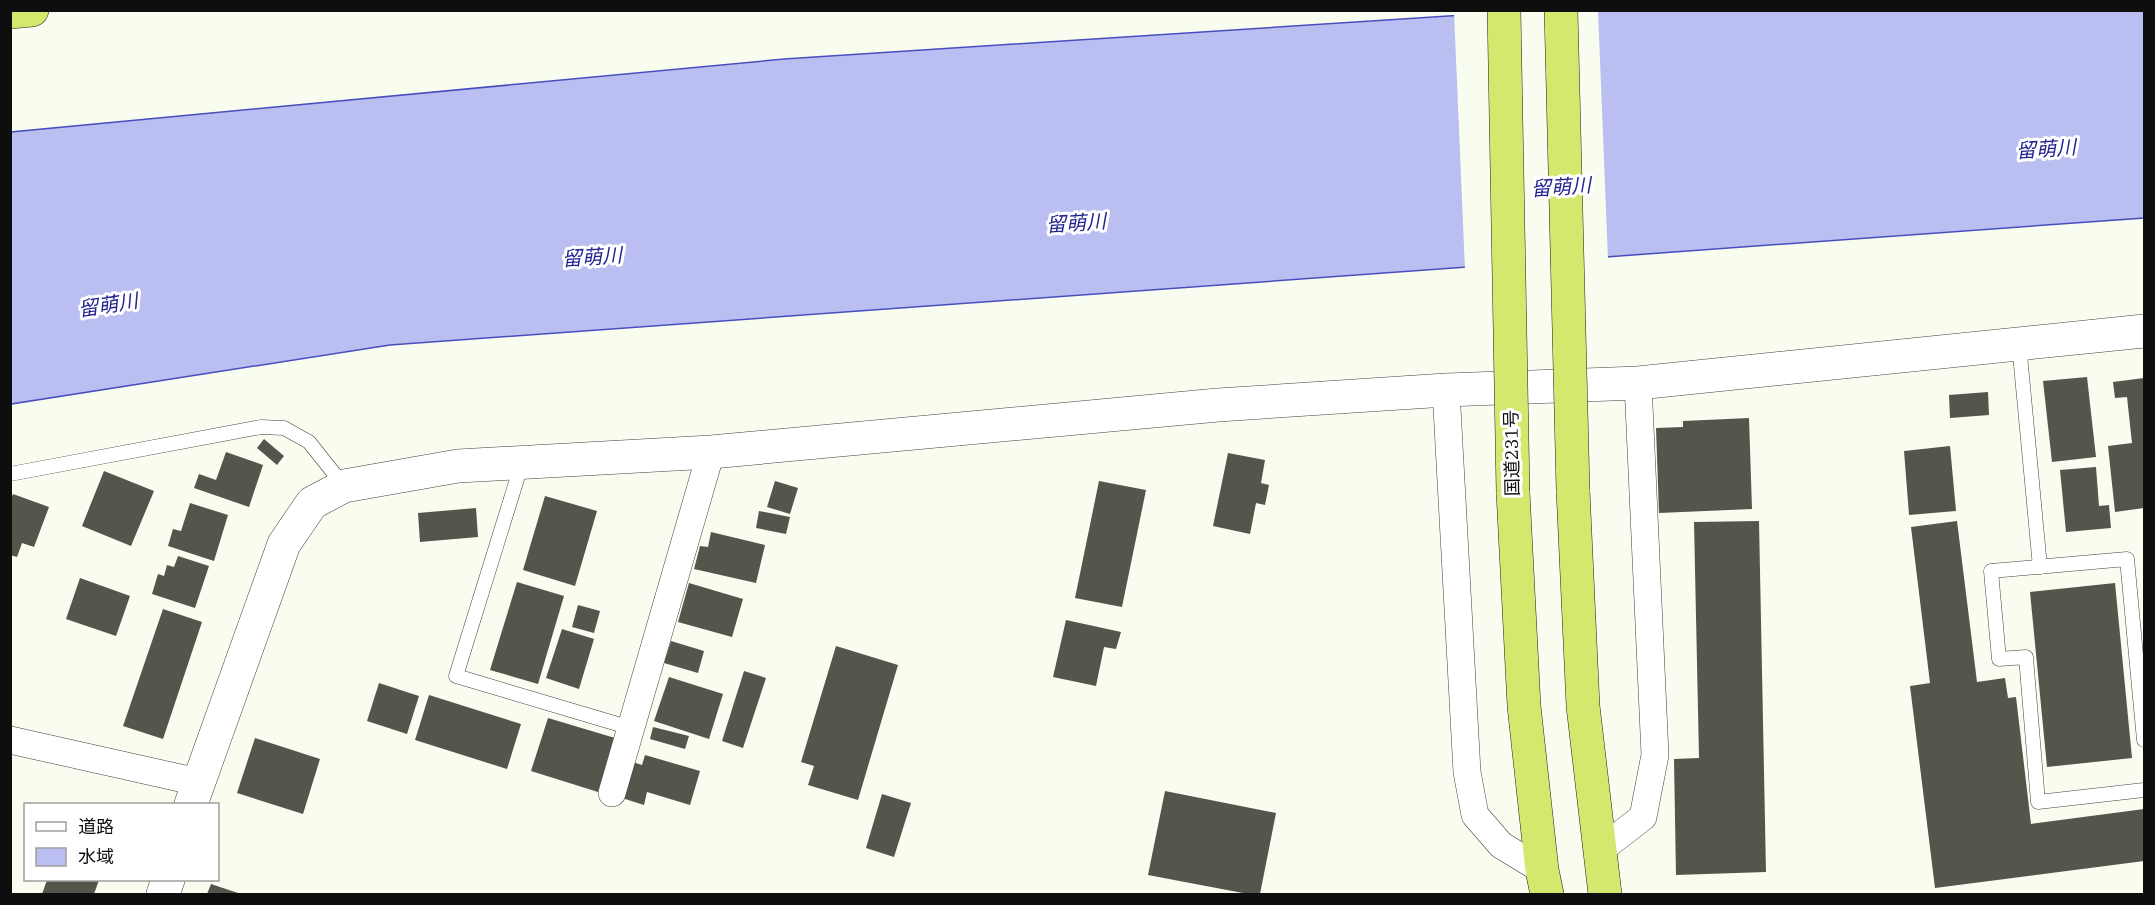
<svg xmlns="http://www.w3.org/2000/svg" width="2155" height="905" viewBox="0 0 2155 905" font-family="'IBM Plex Serif','Noto Sans JP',serif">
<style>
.water{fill:#babef0;stroke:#494ebf;stroke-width:1.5}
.pier{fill:#f9fdf0}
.building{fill:#55554b}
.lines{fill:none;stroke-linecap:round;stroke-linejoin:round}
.service-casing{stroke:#414141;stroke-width:15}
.minor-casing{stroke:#414141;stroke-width:28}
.tertiary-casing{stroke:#414141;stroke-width:34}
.trunk-casing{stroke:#1f1f1f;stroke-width:34}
.service{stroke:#fff;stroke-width:14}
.minor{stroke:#fff;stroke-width:27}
.tertiary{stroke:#fff;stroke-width:33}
.trunk{stroke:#d4e86e;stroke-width:33}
.trunk-bridge-casing{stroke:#1f1f1f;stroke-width:34;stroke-linecap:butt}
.trunk-bridge{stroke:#d4e86e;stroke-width:33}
.labels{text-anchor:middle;stroke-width:6;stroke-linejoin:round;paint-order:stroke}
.street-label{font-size:18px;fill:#0e0e0e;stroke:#fff}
.water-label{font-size:20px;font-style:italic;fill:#242592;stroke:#fff}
</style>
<rect width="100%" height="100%" fill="#f9fdf0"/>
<polygon class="water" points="1526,11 2144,11 2144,218 390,345 11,404 11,132 784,59"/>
<polygon class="pier" points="1480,10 1598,11 1608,259 1465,270 1454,12"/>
<g class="building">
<polygon points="2087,377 2096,457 2052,462 2043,381"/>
<polygon points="2144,378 2144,508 2115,512 2108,446 2132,443 2127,397 2115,398 2113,382"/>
<polygon points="1988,392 1989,415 1950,418 1949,395"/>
<polygon points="1749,418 1752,509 1659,513 1656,428 1683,427 1683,421"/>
<polygon points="264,439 284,456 277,465 257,448"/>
<polygon points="1950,446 1956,511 1909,515 1904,451"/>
<polygon points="226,452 263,465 249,507 194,488 199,474 216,480"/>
<polygon points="1228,453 1265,460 1261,483 1269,485 1265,505 1256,503 1250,534 1213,526"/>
<polygon points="2096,467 2099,506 2109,505 2111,528 2066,532 2060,470"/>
<polygon points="104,471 154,491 131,546 82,526"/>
<polygon points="775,481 798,488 790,514 767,507"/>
<polygon points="1099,481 1146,490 1122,607 1075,598"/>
<polygon points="13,494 49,507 34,547 22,543 17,557 10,555 10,501"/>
<polygon points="545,496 597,511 575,586 523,570"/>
<polygon points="190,503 228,515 214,561 168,546 173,529 181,531"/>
<polygon points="476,508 478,537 420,542 418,513"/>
<polygon points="759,511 790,517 786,534 756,528"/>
<polygon points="1759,521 1766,872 1676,875 1674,759 1699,758 1694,522"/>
<polygon points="1957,521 1977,682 2005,678 2008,698 2016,697 2031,824 2144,809 2144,861 1935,888 1910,686 1930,683 1911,527"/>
<polygon points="711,532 765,545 756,583 694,569 700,546 708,547"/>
<polygon points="178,556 209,566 195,608 152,594 158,574 164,576 167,565 174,567"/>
<polygon points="80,578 130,596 116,636 66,619"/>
<polygon points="517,582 564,596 538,684 490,670"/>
<polygon points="689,583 743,599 732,637 678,622"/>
<polygon points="2115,583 2132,758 2047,767 2030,592"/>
<polygon points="578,605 600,611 594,633 572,627"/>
<polygon points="163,609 202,622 163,739 123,726"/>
<polygon points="1066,620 1121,632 1116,649 1104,647 1096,686 1053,677"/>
<polygon points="562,629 594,639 579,689 546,678"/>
<polygon points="671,641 704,651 698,673 664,663"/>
<polygon points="836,646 898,665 858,800 808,785 814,766 801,762"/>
<polygon points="744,671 766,678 743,748 722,741"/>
<polygon points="669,677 723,694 709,739 654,721"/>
<polygon points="379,683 419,696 407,734 367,721"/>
<polygon points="429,695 521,724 507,769 415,740"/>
<polygon points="548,718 615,738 598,792 531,771"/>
<polygon points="653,727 689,736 685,749 650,739"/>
<polygon points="255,738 320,759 303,814 237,793"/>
<polygon points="645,755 700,771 690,805 647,792 644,805 622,798 633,762 642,765"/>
<polygon points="1165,791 1276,813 1260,894 1248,894 1148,875"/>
<polygon points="882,794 911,803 894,857 866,848"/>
<polygon points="47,880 99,880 94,894 42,894"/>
<polygon points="211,884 241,894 207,894"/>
</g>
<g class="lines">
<defs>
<g id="service">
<polyline points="2019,344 2040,567"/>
<polyline points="522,463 456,676 631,728"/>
<polyline points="10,474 261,427 284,428 309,442 344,486"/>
<polyline points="2144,740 2127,559 1991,571 1999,659 2026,657 2038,802 2144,790"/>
</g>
<g id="minor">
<polyline points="1446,390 1467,772 1475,815 1501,845 1542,870"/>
<polyline points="10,740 198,782"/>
<polyline points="612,793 711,452"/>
<polyline points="1599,851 1643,817 1655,755 1638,383"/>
</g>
<g id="tertiary">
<polyline points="191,804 284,544 312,503 344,486 458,466 711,452 1218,405 1446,390 1638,383 2144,331"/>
<polyline points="163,894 168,880"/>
</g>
<g id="trunk">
<polyline points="10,12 32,10"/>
<polyline points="1573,490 1583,706 1605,894"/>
<polyline points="1513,492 1524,706 1542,870 1547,894"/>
</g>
</defs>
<use href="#service" class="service-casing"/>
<use href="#minor" class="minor-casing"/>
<use href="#tertiary" class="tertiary-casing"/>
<use href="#trunk" class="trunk-casing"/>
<use href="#service" class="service"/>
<use href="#minor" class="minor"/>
<use href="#tertiary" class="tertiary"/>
<use href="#trunk" class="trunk"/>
<defs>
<g id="trunk-bridge">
<polyline points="1504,10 1513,492"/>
<polyline points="1561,10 1573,490"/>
</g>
</defs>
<use href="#trunk-bridge" class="trunk-bridge-casing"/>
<use href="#trunk-bridge" class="trunk-bridge"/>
</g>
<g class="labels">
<g class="street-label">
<text transform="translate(1512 453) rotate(-91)" y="6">国道231号</text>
</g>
<g class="water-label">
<text transform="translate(2046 149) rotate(-4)" y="7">留萌川</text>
<text transform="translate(1561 187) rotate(-4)" y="7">留萌川</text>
<text transform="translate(1076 223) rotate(-4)" y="7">留萌川</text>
<text transform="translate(592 257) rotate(-4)" y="7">留萌川</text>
<text transform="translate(108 305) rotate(-9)" y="7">留萌川</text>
</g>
</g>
<rect width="2155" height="905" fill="none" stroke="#0e0e0e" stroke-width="24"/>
<rect x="24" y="803" width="195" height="78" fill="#ffffff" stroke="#9f9f9f" stroke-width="1.5"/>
<rect x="36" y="822" width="30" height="9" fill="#ffffff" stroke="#9f9f9f" stroke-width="1.5"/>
<text x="78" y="833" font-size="18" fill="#0e0e0e">道路</text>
<rect x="36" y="848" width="30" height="18" fill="#babef0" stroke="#9f9f9f" stroke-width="1.5"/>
<text x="78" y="863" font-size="18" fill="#0e0e0e">水域</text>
</svg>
